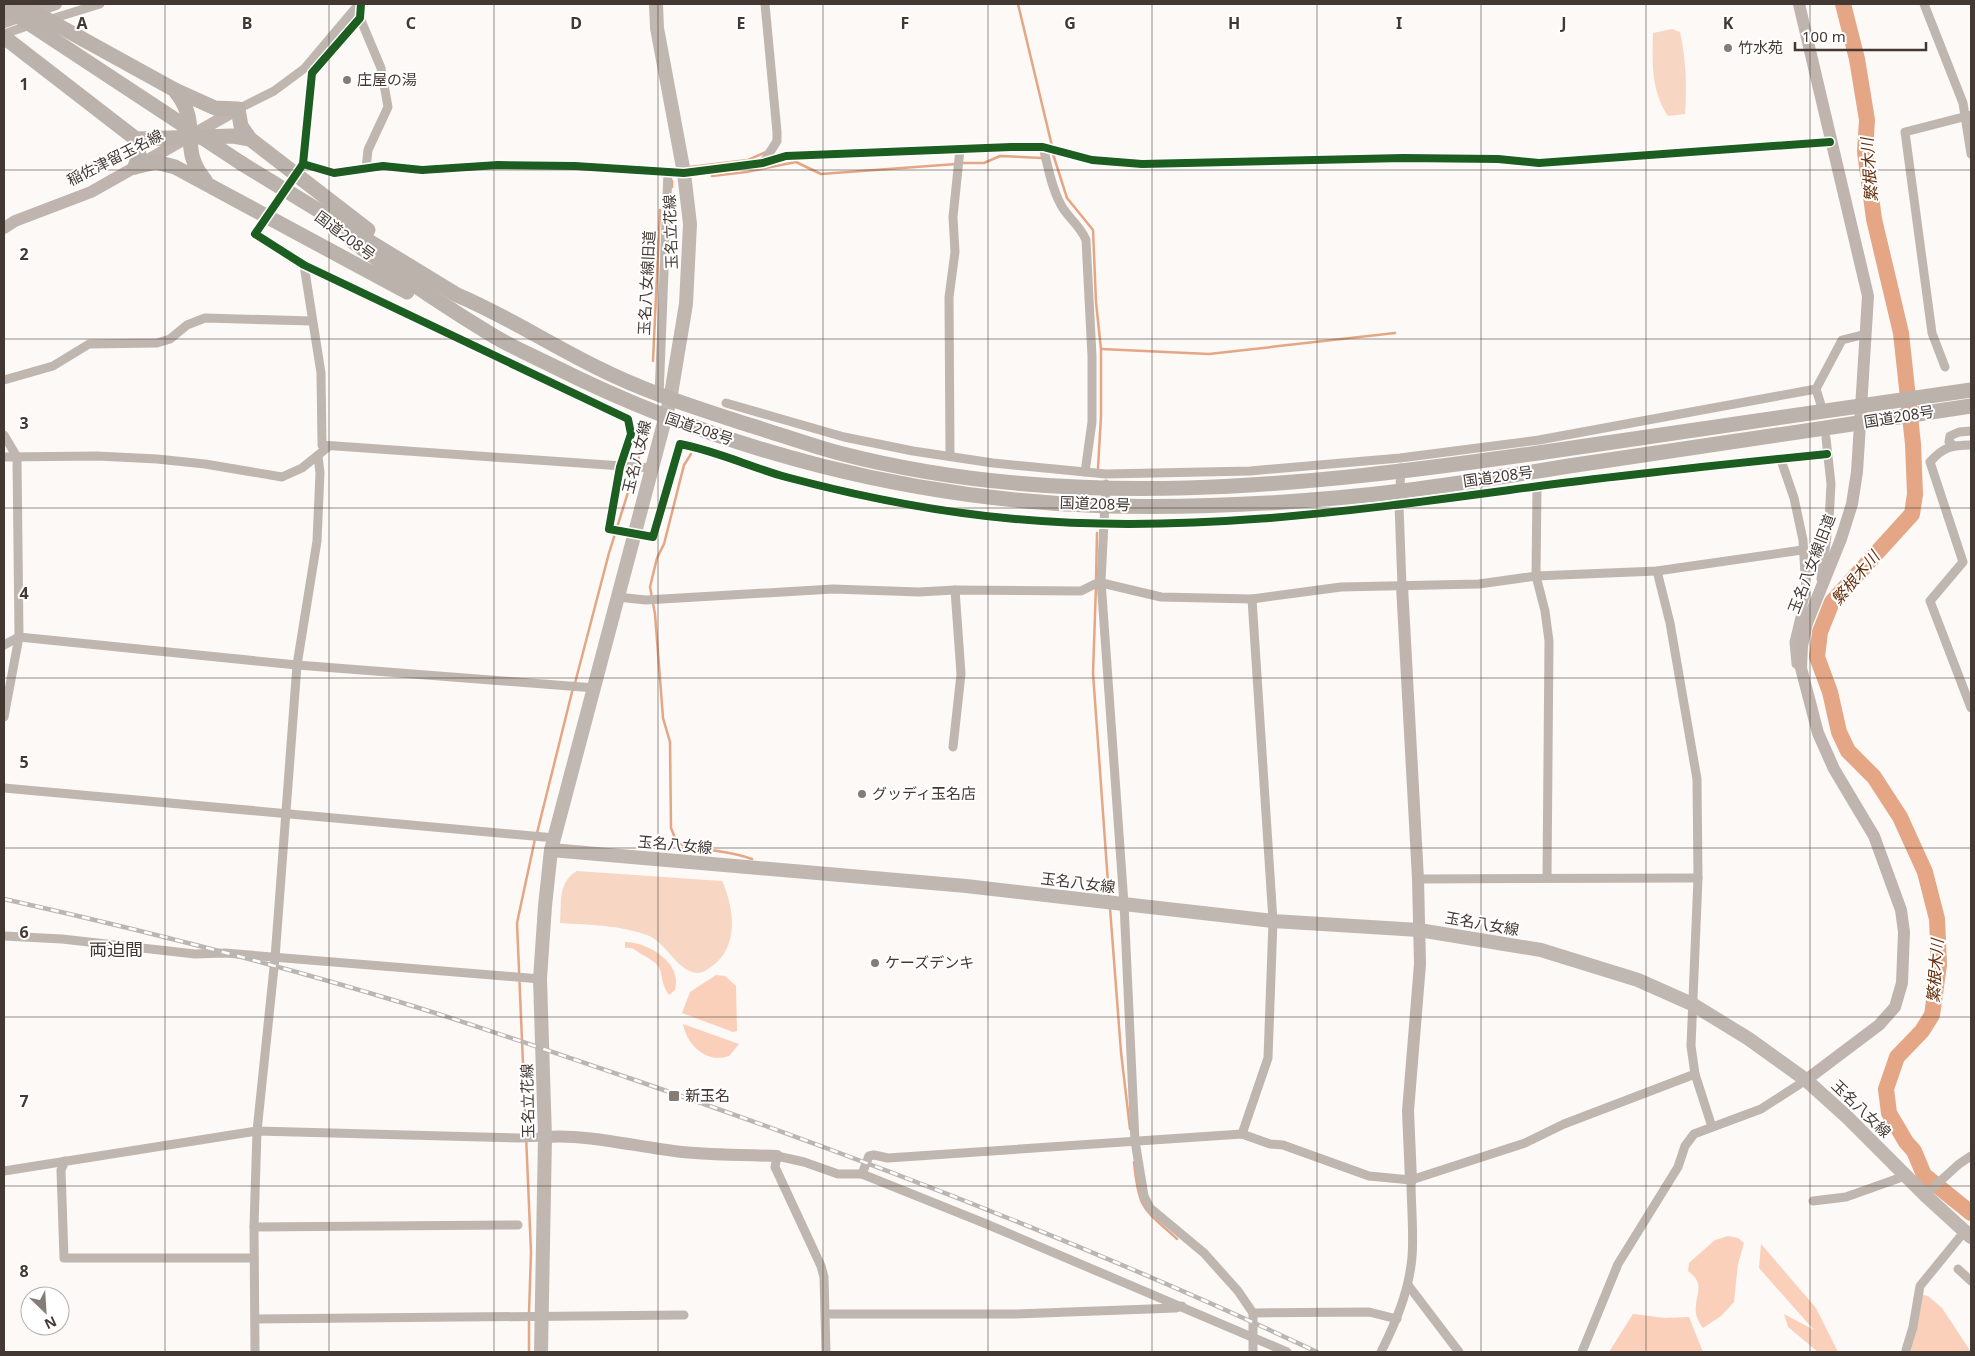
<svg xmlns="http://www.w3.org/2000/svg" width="1975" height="1356" viewBox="0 0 1975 1356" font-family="'Noto Sans','Noto Sans JP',sans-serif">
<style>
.green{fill:#f8d6c4}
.forest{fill:#fad0ba}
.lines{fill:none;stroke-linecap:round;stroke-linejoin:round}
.stream{stroke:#e4a684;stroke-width:2.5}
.river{stroke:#e4a684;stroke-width:16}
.street-tunnel{stroke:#d7d2d0;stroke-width:9;stroke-dasharray:9 4.5;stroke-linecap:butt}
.street{stroke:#c0b6b0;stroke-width:9}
.secondary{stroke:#c0b4af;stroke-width:12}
.primary{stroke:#c1b7b1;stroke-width:14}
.highway{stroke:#bbb2ab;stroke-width:15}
.rail-casing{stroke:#bcb6b2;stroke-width:4.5}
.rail{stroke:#fff;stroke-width:2.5;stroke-dasharray:8;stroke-linecap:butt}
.highway-bridge{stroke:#bbb2ab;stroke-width:15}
.cycleway-casing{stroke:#fff;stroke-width:11}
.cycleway{stroke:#1b5e20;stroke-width:8}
.grid{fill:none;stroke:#443832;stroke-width:1;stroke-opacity:0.55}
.poi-dot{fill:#847c77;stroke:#fff;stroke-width:2}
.labels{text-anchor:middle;stroke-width:4;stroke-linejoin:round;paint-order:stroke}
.poi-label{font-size:15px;fill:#443832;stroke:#fff;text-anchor:start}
.street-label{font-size:15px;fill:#443832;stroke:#fff}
.water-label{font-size:16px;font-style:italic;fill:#672e0b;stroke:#fff}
.quarter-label{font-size:18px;fill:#443832;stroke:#fff}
.grid-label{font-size:16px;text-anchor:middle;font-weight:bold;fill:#443832;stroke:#fff;stroke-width:4;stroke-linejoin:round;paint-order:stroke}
</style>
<rect width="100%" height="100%" fill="#fcf9f7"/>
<g class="green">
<path d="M 1672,29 L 1680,32 C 1686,59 1687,86 1685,114 L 1668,116 C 1651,92 1652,61 1653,33 Z"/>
<path d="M 577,871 L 722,881 C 735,909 739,948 711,967 C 706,970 703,973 697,973 C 678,972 666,942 647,935 C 619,925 590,925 560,923 C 562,902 557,883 577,871 Z"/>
</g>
<g class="forest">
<path d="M 625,942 C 648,942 683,963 675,990 L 669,995 C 655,974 670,969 643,955 C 635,951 634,947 625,948 Z"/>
<polygon points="716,975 725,976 736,986 737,1031 733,1032 682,1013 690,992"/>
<path d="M 683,1024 L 739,1044 L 729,1056 C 706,1064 687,1045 683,1024 Z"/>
<path d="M 1728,1236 L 1738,1238 L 1744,1243 L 1738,1264 L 1734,1302 L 1721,1316 L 1703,1328 C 1683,1302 1713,1289 1688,1271 L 1689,1263 L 1715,1240 Z"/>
<polygon points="1761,1244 1816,1308 1838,1352 1818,1352 1788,1327 1784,1314 1814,1330 1759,1268"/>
<polygon points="1919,1294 1928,1296 1942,1308 1971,1352 1907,1352"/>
<polygon points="1633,1314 1665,1318 1689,1317 1703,1352 1609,1352"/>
</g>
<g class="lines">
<g class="stream">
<polyline points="1018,4 1052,146"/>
<polyline points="1052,151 1067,198 1093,230 1096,302 1101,349 1101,416 1098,468"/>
<polyline points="962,163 984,163 1000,156 1042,158"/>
<polyline points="690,167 748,160 766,152"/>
<polyline points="712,176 746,172 796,162 821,174 956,164"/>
<polyline points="672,187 672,181"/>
<polyline points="1101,349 1209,354 1395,333"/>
<polyline points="653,361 660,210"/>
<path d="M 691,454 L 684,465 L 664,544 L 657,558 L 650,587 L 655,614 L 663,718 L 670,742 L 671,828 L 677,843 C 702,851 728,850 752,859"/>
<polyline points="637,464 645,436"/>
<polyline points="1096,581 1097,533"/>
<polyline points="1096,586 1093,673 1109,897"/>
<polyline points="575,683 609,553 635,470"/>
<polyline points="537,833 573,688"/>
<polyline points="1110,908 1121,1052 1130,1129"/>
<path d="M 1134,1162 C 1139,1210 1142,1207 1177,1239"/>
<polyline points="529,1313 531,1252 517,923 535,839"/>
<polyline points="529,1319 529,1352"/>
</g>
<polyline class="river" points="1843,4 1857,59 1867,120 1865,152 1874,219 1901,333 1913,444 1915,494 1912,514 1832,602 1820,632 1817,657 1830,692 1839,732 1848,751 1874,777 1900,817 1925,872 1937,919 1939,965 1932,1015 1922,1031 1897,1057 1886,1089 1889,1113 1906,1142 1914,1151 1924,1175 1971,1213"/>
<polyline class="street-tunnel" points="255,234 303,164"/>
<g class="street">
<polyline points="361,4 360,18 312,73 303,164 334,173 383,166 422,170 498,165 575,166 684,173 763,163 786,156 1011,147 1043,147 1092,160 1142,164 1403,158 1498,159 1539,163 1830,142"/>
<polyline points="1924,4 1963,103 1971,154"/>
<polyline points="360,18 381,68 388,107 368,150 366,168"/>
<polyline points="48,20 100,4"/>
<polyline points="4,34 33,24"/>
<polyline points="238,109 274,91 305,68 359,4"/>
<path d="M 1043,147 C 1048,166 1051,187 1061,205 C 1068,218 1080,225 1086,240 L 1092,356 L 1092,422 L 1085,472"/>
<polyline points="763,163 777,141 777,132 765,4"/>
<path d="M 255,234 L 304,265 L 628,419 L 631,434 L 620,467 L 609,529 L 653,537 L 680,444 C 717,451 750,467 786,477 C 861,497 937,512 1015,519 C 1188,535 1360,510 1532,487 C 1630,474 1729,464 1827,454"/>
<polyline points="304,265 321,373 322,445 651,468"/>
<polyline points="1945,367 1932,333 1905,132 1971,115"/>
<polyline points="4,380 53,366 89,344 157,343 170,339 187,325 205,318 312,321"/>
<polyline points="659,396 668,172"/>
<polyline points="726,403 844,437 913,451 993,463 1106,474 1250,471 1400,458 1539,440 1816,389"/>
<polyline points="1821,405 1816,389 1842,340 1866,334"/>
<polyline points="4,435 17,457 19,637 4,717"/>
<polyline points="1953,445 1949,442 1950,436 1959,432 1971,431"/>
<path d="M 1971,445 C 1952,445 1943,447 1930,462 L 1963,562 L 1930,601 L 1971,708"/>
<polyline points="950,455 949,297 955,252 953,217 960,149"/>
<polyline points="4,457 97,456 157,459 205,464 282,477 302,468 328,447"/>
<polyline points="1781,460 1794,498 1803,540 1806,592 1794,642 1796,664 1799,666"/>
<polyline points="1401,468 1399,505 1402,586"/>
<polyline points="1106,484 1101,581 1124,904 1135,1141 1144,1196 1150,1208 1204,1253 1238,1291 1253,1313 1253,1352"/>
<polyline points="1537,487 1536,576 1545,611 1549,641 1547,878"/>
<polyline points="1657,571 1670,623 1697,779 1698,878 1691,1046 1695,1074 1712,1127"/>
<polyline points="1821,579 1829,521 1831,484 1826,438"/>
<polyline points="617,597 646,600 833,589 919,592 955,590"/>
<polyline points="4,645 19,637 297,665 595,688"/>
<polyline points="953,747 961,674 955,590 1081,591 1095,584 1102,583 1161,597 1252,599 1341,587 1479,584 1536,576 1657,571 1802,550"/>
<polyline points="4,788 555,838"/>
<polyline points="1418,879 1698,878"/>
<polyline points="4,936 62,939 195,954 225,953 540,979"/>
<polyline points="1242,1134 1268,1058 1273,921 1252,599"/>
<polyline points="65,1161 61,1170 64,1258 254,1258"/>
<polyline points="4,1171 257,1131 519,1138 545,1137"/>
<polyline points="862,1174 869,1156 874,1155 888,1158 1242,1134 1270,1144 1283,1145 1369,1176 1411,1180 1525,1143 1564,1124 1695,1074"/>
<polyline points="1925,1195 1959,1164 1971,1156"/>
<polyline points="1813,1201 1846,1197 1905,1176"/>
<polyline points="254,1227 518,1225"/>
<polyline points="1958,1269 1971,1281"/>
<polyline points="1408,1285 1459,1352"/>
<polyline points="1253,1313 1369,1312 1397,1319"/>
<polyline points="826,1314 1015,1314 1176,1308 1182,1306"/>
<polyline points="255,1319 684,1315"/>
<polyline points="1906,1350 1913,1327 1920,1286 1964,1232"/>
<polyline points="255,1352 254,1227 257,1131 275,958 297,665 317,541 320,473 318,456"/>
<polyline points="826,1352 824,1277 821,1266 775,1167 777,1156 804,1162 838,1174 862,1174 984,1223 1287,1352"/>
<path d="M 1381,1352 C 1396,1322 1409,1291 1412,1257 C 1414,1232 1411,1206 1411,1180"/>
<polyline points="1582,1352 1618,1264 1678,1167 1685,1146 1694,1134 1761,1109 1806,1080"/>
</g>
<g class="secondary">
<polyline points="1799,4 1868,296 1857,472 1852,504 1841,539 1807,623 1802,646 1801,668 1818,733 1834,769 1874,836 1901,910 1904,932 1902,983 1895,1007 1879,1025 1806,1080"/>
<polyline points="4,22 56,4"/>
<polyline points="4,228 15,221 91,192 238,109"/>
<polyline points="1402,586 1418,879 1420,964 1408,1111 1411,1180"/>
<path d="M 545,1137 C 591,1134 636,1147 682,1152 C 713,1155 746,1155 777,1156"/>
</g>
<g class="primary">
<polyline points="551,850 966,886 1273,921 1419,930 1541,950 1638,980 1692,1004 1749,1039 1806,1080 1847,1117 1925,1195 1971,1237"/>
<polyline points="541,1352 545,1137 540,979 545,906 551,850 670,400 686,304 690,224 684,173 657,28 656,4"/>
</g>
<g class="highway">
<polyline points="4,37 136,139 139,155 135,167"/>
<polyline points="175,90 215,108 238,109 241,126 250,139 368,230"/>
<path d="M 176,92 C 203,126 177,147 205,180"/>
<polyline points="136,139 233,136 250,139"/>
<path d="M 241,163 L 457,295 C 505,315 549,344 596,367 C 645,392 697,408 749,425 C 779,434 809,445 839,453 C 1069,513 1306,486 1538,453 C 1682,432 1827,410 1971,390"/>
<polyline points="135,167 156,162 175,167 407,292"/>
<path d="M 352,241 C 397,274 444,306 492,335 C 512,347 533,356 553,366 C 724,452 914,500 1106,506 C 1205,508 1304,503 1402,491 C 1458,484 1514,475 1569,466 C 1703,447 1837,426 1971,406"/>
</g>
<defs>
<path id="rail" d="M 4,899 C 138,929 272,963 403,1003 C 479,1026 554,1053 629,1078 C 863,1158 1094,1247 1317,1352"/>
</defs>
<use href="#rail" class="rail-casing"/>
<use href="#rail" class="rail"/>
<g class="highway-bridge">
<polyline points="19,4 175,90"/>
<polyline points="4,7 241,163"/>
</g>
<defs>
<g id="cycleway">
<path d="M 361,4 L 360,18 L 312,73 L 303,164 L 255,234 L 304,265 L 628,419 L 631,434 L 620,467 L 609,529 L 653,537 L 680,444 C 717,451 750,467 786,477 C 861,497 937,512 1015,519 C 1188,535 1360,510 1532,487 C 1630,474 1729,464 1827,454"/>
<polyline points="303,164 334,173 383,166 422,170 498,165 575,166 684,173 763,163 786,156 1011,147 1043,147 1092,160 1142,164 1403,158 1498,159 1539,163 1830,142"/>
</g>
</defs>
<use href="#cycleway" class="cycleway-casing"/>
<use href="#cycleway" class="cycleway"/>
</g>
<path class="grid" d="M 165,4 L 165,1352M 329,4 L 329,1352M 494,4 L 494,1352M 658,4 L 658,1352M 823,4 L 823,1352M 988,4 L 988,1352M 1152,4 L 1152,1352M 1317,4 L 1317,1352M 1481,4 L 1481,1352M 1646,4 L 1646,1352M 1810,4 L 1810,1352M 4,170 L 1971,170M 4,339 L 1971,339M 4,508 L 1971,508M 4,678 L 1971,678M 4,848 L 1971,848M 4,1017 L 1971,1017M 4,1186 L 1971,1186"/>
<g class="poi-dot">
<circle cx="1728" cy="48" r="5"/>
<circle cx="347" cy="80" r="5"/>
<circle cx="862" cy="794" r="5"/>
<circle cx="875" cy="963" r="5"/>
<rect x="668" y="1090" width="12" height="12" rx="2.5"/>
</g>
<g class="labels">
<g class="poi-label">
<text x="1738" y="53">竹水苑</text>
<text x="357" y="85">庄屋の湯</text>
<text x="872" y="799">グッディ玉名店</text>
<text x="885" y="968">ケーズデンキ</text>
<text x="685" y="1101">新玉名</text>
</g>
<g class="street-label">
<text transform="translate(115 158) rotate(-27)" y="5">稲佐津留玉名線</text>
<text transform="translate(671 232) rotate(-92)" y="5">玉名立花線</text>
<text transform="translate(345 236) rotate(37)" y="5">国道208号</text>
<text transform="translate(647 283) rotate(-87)" y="5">玉名八女線旧道</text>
<text transform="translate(1899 417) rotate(-9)" y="5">国道208号</text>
<text transform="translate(699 429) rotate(19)" y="5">国道208号</text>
<text transform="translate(637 457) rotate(-76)" y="5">玉名八女線</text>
<text transform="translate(1498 477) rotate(-8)" y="5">国道208号</text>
<text transform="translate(1095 504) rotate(2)" y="5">国道208号</text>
<text transform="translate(1812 564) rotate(-69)" y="5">玉名八女線旧道</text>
<text transform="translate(675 845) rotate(5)" y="5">玉名八女線</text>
<text transform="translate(1078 883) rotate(7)" y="5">玉名八女線</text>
<text transform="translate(1482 924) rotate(10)" y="5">玉名八女線</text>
<text transform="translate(528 1101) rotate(-91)" y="5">玉名立花線</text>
<text transform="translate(1861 1109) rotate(44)" y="5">玉名八女線</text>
</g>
<g class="water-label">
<text transform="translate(1869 170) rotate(-94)" y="6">繁根木川</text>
<text transform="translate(1855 578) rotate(-50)" y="6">繁根木川</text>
<text transform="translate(1935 971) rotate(-86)" y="6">繁根木川</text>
</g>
<g class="quarter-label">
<text x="116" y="956">両迫間</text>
</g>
</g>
<g class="grid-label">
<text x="82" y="29">A</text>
<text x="247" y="29">B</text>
<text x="411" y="29">C</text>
<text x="576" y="29">D</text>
<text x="741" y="29">E</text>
<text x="905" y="29">F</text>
<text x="1070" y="29">G</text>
<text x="1234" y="29">H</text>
<text x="1399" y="29">I</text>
<text x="1564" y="29">J</text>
<text x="1728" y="29">K</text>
<text x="24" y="90">1</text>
<text x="24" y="260">2</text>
<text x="24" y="429">3</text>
<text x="24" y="599">4</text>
<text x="24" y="768">5</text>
<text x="24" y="938">6</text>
<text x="24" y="1107">7</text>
<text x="24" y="1277">8</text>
</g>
<rect width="1975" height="1356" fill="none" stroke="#443832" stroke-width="10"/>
<g transform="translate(45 1311) rotate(155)"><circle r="24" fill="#ffffff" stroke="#b4afad"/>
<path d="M0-4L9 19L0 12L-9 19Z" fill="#847c77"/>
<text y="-8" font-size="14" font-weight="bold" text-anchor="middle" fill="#443832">N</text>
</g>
<path d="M1795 42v8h131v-8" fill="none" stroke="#443832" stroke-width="2.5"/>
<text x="1802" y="42" font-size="15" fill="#443832" stroke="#ffffff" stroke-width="4" paint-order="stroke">100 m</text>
</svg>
